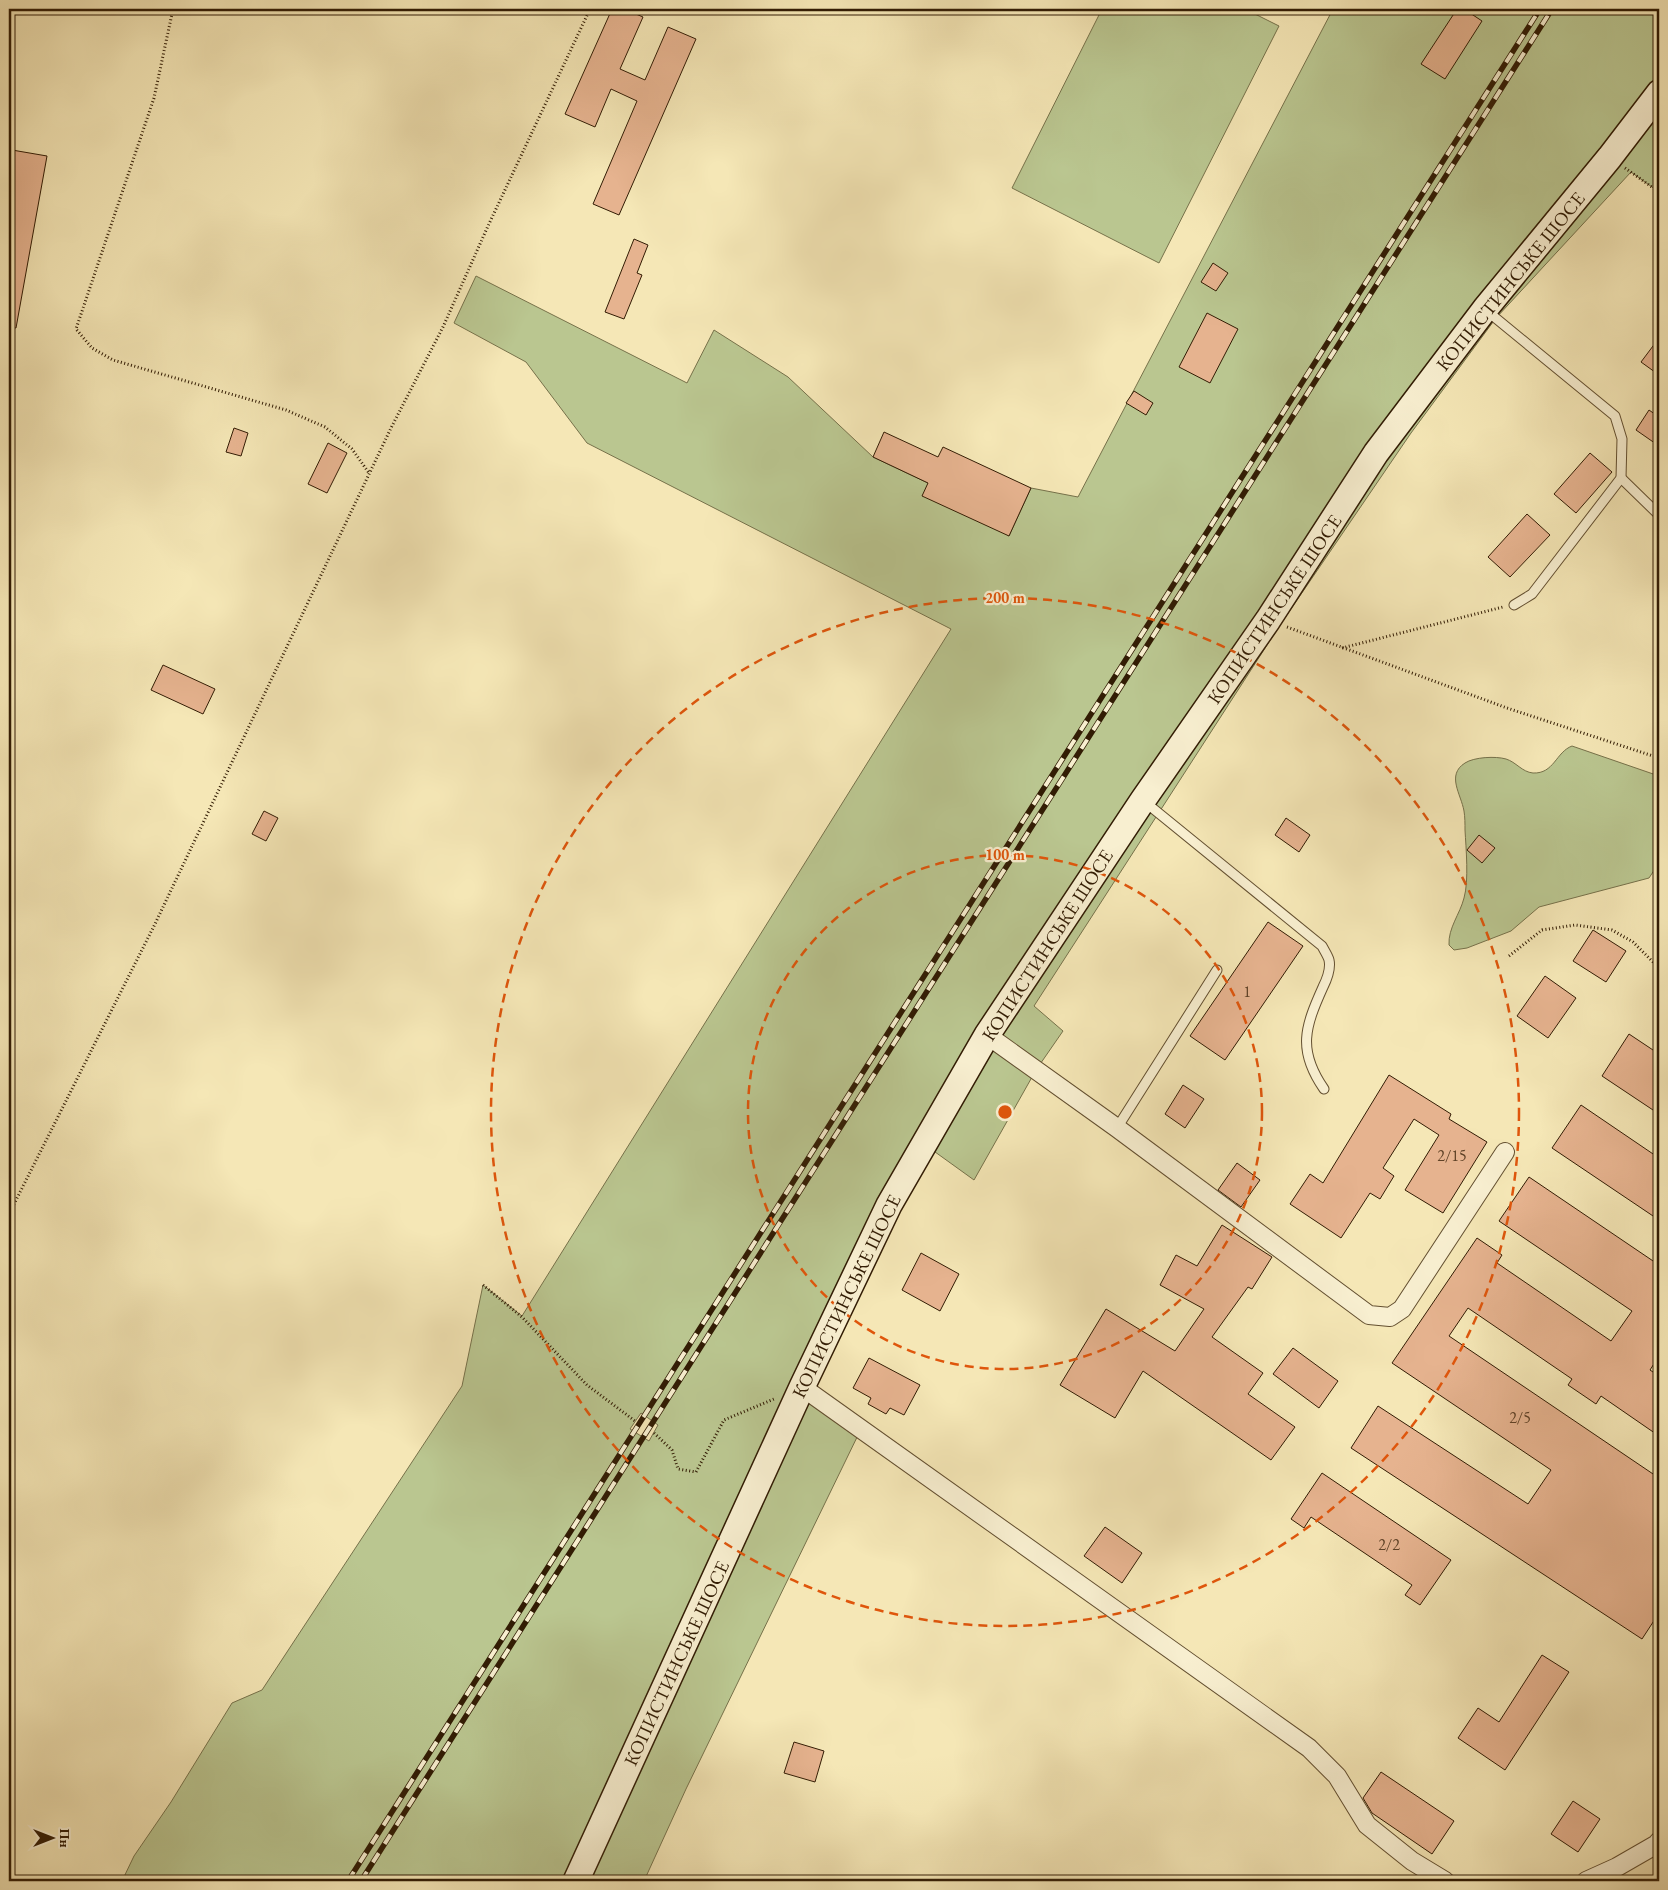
<svg xmlns="http://www.w3.org/2000/svg" width="1668" height="1890" viewBox="0 0 1668 1890" font-family="'EB Garamond',serif">
<style>
.green{fill:#bac690;stroke:#76714a;fill-rule:evenodd}
.building{fill:#e6b38f;stroke:#321c04}
.lines{fill:none;stroke-linecap:round;stroke-linejoin:round}
.lane-casing{stroke:#634f30;stroke-width:11}
.street-casing{stroke:#634f30;stroke-width:20}
.secondary-casing{stroke:#321c04;stroke-width:28}
.path{stroke:#321c04;stroke-width:3;stroke-dasharray:1 2.5;stroke-linecap:butt}
.lane{stroke:#f8efd0;stroke-width:9}
.street{stroke:#f8efd0;stroke-width:18}
.secondary{stroke:#f8efd0;stroke-width:25}
.rail-casing{stroke:#321c04;stroke-width:5.5}
.rail{stroke:#f8efd0;stroke-width:4;stroke-dasharray:11;stroke-linecap:butt}
.ring{fill:none;stroke:#df560c;stroke-width:2.5;stroke-dasharray:9 6}
.labels{text-anchor:middle;stroke-width:4.5;stroke-linejoin:round;paint-order:stroke}
.number-label{font-size:16px;fill:#5f4227}
.street-label{font-size:19px;fill:#321c04;stroke:#f8efd0}
.centre{fill:#df560c;stroke:#f8efd0;stroke-width:2.5}
.ring-label{font-size:15px;text-anchor:middle;font-weight:bold;fill:#df560c;stroke:#f8efd0;stroke-width:4.5;stroke-linejoin:round;paint-order:stroke}
</style>
<rect width="100%" height="100%" fill="#f5e7b6"/>
<filter id="stains"><feTurbulence type="fractalNoise" baseFrequency=".004" numOctaves="4"/><feColorMatrix values="0 0 0 0 .2 0 0 0 0 .09 0 0 0 0 .02 0 0 0 .5 -.17"/></filter>
<radialGradient id="worn" r=".72"><stop offset=".6" stop-color="#630" stop-opacity="0"/><stop offset="1" stop-color="#630" stop-opacity=".3"/></radialGradient>
<g class="green">
<polygon points="1102,9 1245,9 1279,26 1159,263 1012,188"/>
<path d="M 1333,9 L 1659,9 L 1659,192 L 1631,172 L 1496,318 L 1411,433 L 1280,625 L 1034,1006 L 1063,1031 L 1036,1070 L 974,1180 L 924,1144 L 802,1387 L 861,1429 L 686,1789 L 644,1881 L 122,1881 L 134,1856 L 171,1802 L 232,1703 L 262,1690 L 462,1386 L 483,1285 L 522,1316 L 951,629 L 587,443 L 526,362 L 454,323 L 476,276 L 687,383 L 714,330 L 788,377 L 873,457 L 928,483 L 1009,536 L 1031,488 L 1078,497 ZM 641,1413 L 658,1425 L 649,1441 L 630,1429 Z"/>
<path d="M 1572,746 L 1659,776 L 1659,863 L 1649,878 L 1539,907 L 1511,931 L 1467,948 L 1454,950 L 1449,945 C 1448,928 1460,914 1464,898 C 1469,881 1466,848 1465,830 C 1465,824 1465,817 1464,811 C 1461,794 1446,775 1465,763 C 1474,757 1496,756 1506,759 C 1516,762 1522,772 1533,773 C 1554,774 1556,752 1572,746 Z"/>
</g>
<g class="building">
<polygon points="612,9 624,9 643,17 620,69 645,80 668,27 696,39 619,215 593,204 637,101 611,89 595,127 565,114"/>
<polygon points="1457,9 1464,9 1482,21 1445,79 1421,64"/>
<polygon points="12,150 47,156 16,328 9,327 9,170"/>
<polygon points="634,239 648,245 637,273 642,275 624,319 605,312"/>
<polygon points="1213,263 1228,273 1216,291 1201,282"/>
<polygon points="1207,313 1238,329 1210,383 1179,367"/>
<polygon points="1659,338 1659,375 1641,362"/>
<polygon points="1134,391 1153,403 1146,415 1126,403"/>
<polygon points="1649,410 1659,417 1659,446 1636,430"/>
<polygon points="234,428 248,433 241,456 226,452"/>
<polygon points="884,432 938,457 943,447 1031,488 1009,536 922,496 928,483 873,457"/>
<polygon points="328,443 347,453 327,493 308,484"/>
<polygon points="1590,453 1612,472 1576,513 1554,494"/>
<polygon points="1527,514 1550,535 1510,577 1488,557"/>
<polygon points="163,665 215,689 203,714 151,690"/>
<polygon points="264,811 278,818 266,841 252,834"/>
<polygon points="1286,818 1310,835 1299,852 1275,835"/>
<polygon points="1479,835 1495,848 1482,863 1467,850"/>
<polygon points="1268,922 1303,946 1225,1060 1190,1036"/>
<polygon points="1593,930 1626,951 1606,982 1573,961"/>
<polygon points="1545,976 1576,998 1548,1038 1517,1016"/>
<polygon points="1629,1034 1659,1054 1659,1114 1602,1076"/>
<polygon points="1389,1075 1451,1114 1449,1119 1487,1142 1443,1213 1405,1190 1439,1135 1414,1119 1383,1168 1394,1176 1380,1199 1370,1193 1341,1238 1290,1204 1310,1174 1323,1183"/>
<polygon points="1183,1085 1204,1099 1185,1128 1165,1114"/>
<polygon points="1581,1105 1659,1158 1659,1220 1552,1148"/>
<polygon points="1237,1163 1260,1180 1241,1207 1218,1190"/>
<polygon points="1529,1177 1659,1265 1659,1356 1650,1370 1659,1376 1659,1436 1601,1396 1596,1404 1568,1385 1572,1379 1468,1308 1449,1336 1659,1478 1659,1613 1642,1639 1351,1448 1378,1406 1528,1504 1551,1470 1392,1363 1477,1238 1502,1255 1497,1263 1611,1341 1632,1311 1499,1221"/>
<polygon points="1222,1225 1272,1257 1252,1289 1248,1287 1212,1337 1263,1373 1248,1394 1295,1427 1271,1460 1143,1371 1115,1418 1060,1385 1106,1309 1175,1351 1204,1309 1160,1285 1176,1255 1197,1266"/>
<polygon points="921,1253 959,1274 940,1311 902,1290"/>
<polygon points="1293,1348 1338,1381 1319,1408 1273,1374"/>
<polygon points="869,1358 920,1385 904,1415 890,1408 886,1414 868,1404 871,1398 853,1388"/>
<polygon points="1322,1473 1451,1560 1420,1605 1405,1595 1412,1585 1311,1517 1304,1528 1291,1519"/>
<polygon points="1105,1527 1142,1553 1122,1583 1084,1556"/>
<polygon points="1542,1655 1569,1672 1505,1770 1458,1738 1478,1708 1499,1722"/>
<polygon points="794,1742 824,1751 815,1782 784,1773"/>
<polygon points="1381,1772 1454,1821 1432,1854 1372,1813 1363,1798"/>
<polygon points="1573,1801 1600,1819 1578,1852 1551,1834"/>
</g>
<g class="lines">
<defs>
<g id="lane">
<polyline points="1487,311 1615,416 1622,439 1621,478 1532,594 1514,605"/>
<polyline points="1621,478 1659,515"/>
<path d="M 1145,802 L 1322,946 C 1324,950 1328,956 1329,960 C 1331,969 1327,979 1323,987 C 1305,1027 1297,1050 1324,1089"/>
<polyline points="1117,1128 1217,970"/>
</g>
<g id="street">
<polyline points="987,1035 1117,1128 1369,1315 1390,1317 1402,1309 1505,1152"/>
<polyline points="802,1387 1309,1748 1337,1776 1367,1825 1412,1861 1445,1881"/>
<polyline points="1586,1881 1617,1867 1657,1844 1659,1841"/>
</g>
<polyline id="secondary" points="576,1881 802,1387 889,1205 987,1035 1143,800 1268,620 1376,453 1485,309 1610,157 1659,93"/>
</defs>
<use href="#lane" class="lane-casing"/>
<use href="#street" class="street-casing"/>
<use href="#secondary" class="secondary-casing"/>
<g class="path">
<polyline points="173,9 154,98 76,329 92,348 113,360 286,410 325,427 352,449 369,473"/>
<polyline points="1625,168 1659,192"/>
<polyline points="1287,627 1507,708 1659,758"/>
<polyline points="1342,648 1503,607"/>
<polyline points="1509,956 1542,930 1575,925 1612,930 1633,942 1659,968"/>
<polyline points="9,1214 154,926 391,428 443,327 488,226 590,9"/>
<polyline points="483,1285 522,1317 587,1385 635,1421"/>
<polyline points="654,1433 672,1450 678,1469 696,1472 724,1420 774,1399"/>
</g>
<use href="#lane" class="lane"/>
<use href="#street" class="street"/>
<use href="#secondary" class="secondary"/>
<defs>
<g id="rail">
<polyline points="348,1881 1540,9"/>
<polyline points="361,1881 1552,9"/>
</g>
</defs>
<use href="#rail" class="rail-casing"/>
<use href="#rail" class="rail"/>
</g>
<g class="ring">
<circle cx="1005" cy="1112" r="257"/>
<circle cx="1005" cy="1112" r="514"/>
</g>
<g class="labels">
<g class="number-label">
<text x="1247" y="997">1</text>
<text x="1452" y="1161">2/15</text>
<text x="1520" y="1423">2/5</text>
<text x="1389" y="1550">2/2</text>
</g>
<g class="street-label">
<text transform="translate(1510 281) rotate(-51)" y="7">КОПИСТИНСЬКЕ ШОСЕ</text>
<text transform="translate(1274 609) rotate(-56)" y="7">КОПИСТИНСЬКЕ ШОСЕ</text>
<text transform="translate(1047 945) rotate(-57)" y="7">КОПИСТИНСЬКЕ ШОСЕ</text>
<text transform="translate(846 1296) rotate(-64)" y="7">КОПИСТИНСЬКЕ ШОСЕ</text>
<text transform="translate(676 1663) rotate(-65)" y="7">КОПИСТИНСЬКЕ ШОСЕ</text>
</g>
</g>
<circle cx="1005" cy="1112" r="8" class="centre"/>
<g class="ring-label">
<text x="1005" y="603">200 m</text>
<text x="1005" y="860">100 m</text>
</g>
<rect width="1668" height="1890" fill="none" stroke="#f5e7b6" stroke-width="30"/>
<rect x="10" y="10" width="1648" height="1870" fill="none" stroke="#321c04" stroke-width="2.5"/>
<rect x="15" y="15" width="1638" height="1860" fill="none" stroke="#321c04"/>
<g transform="translate(52 1838) rotate(90)" stroke="#f8efd0" stroke-width="4" paint-order="stroke">
<path d="M0-4L9 19L0 12L-9 19Z" fill="#321c04"/>
<text y="-8" font-size="14" font-weight="bold" text-anchor="middle" fill="#321c04">Пн</text>
</g>
<rect width="100%" height="100%" filter="url(#stains)"/>
<rect width="100%" height="100%" fill="url(#worn)"/>
</svg>
